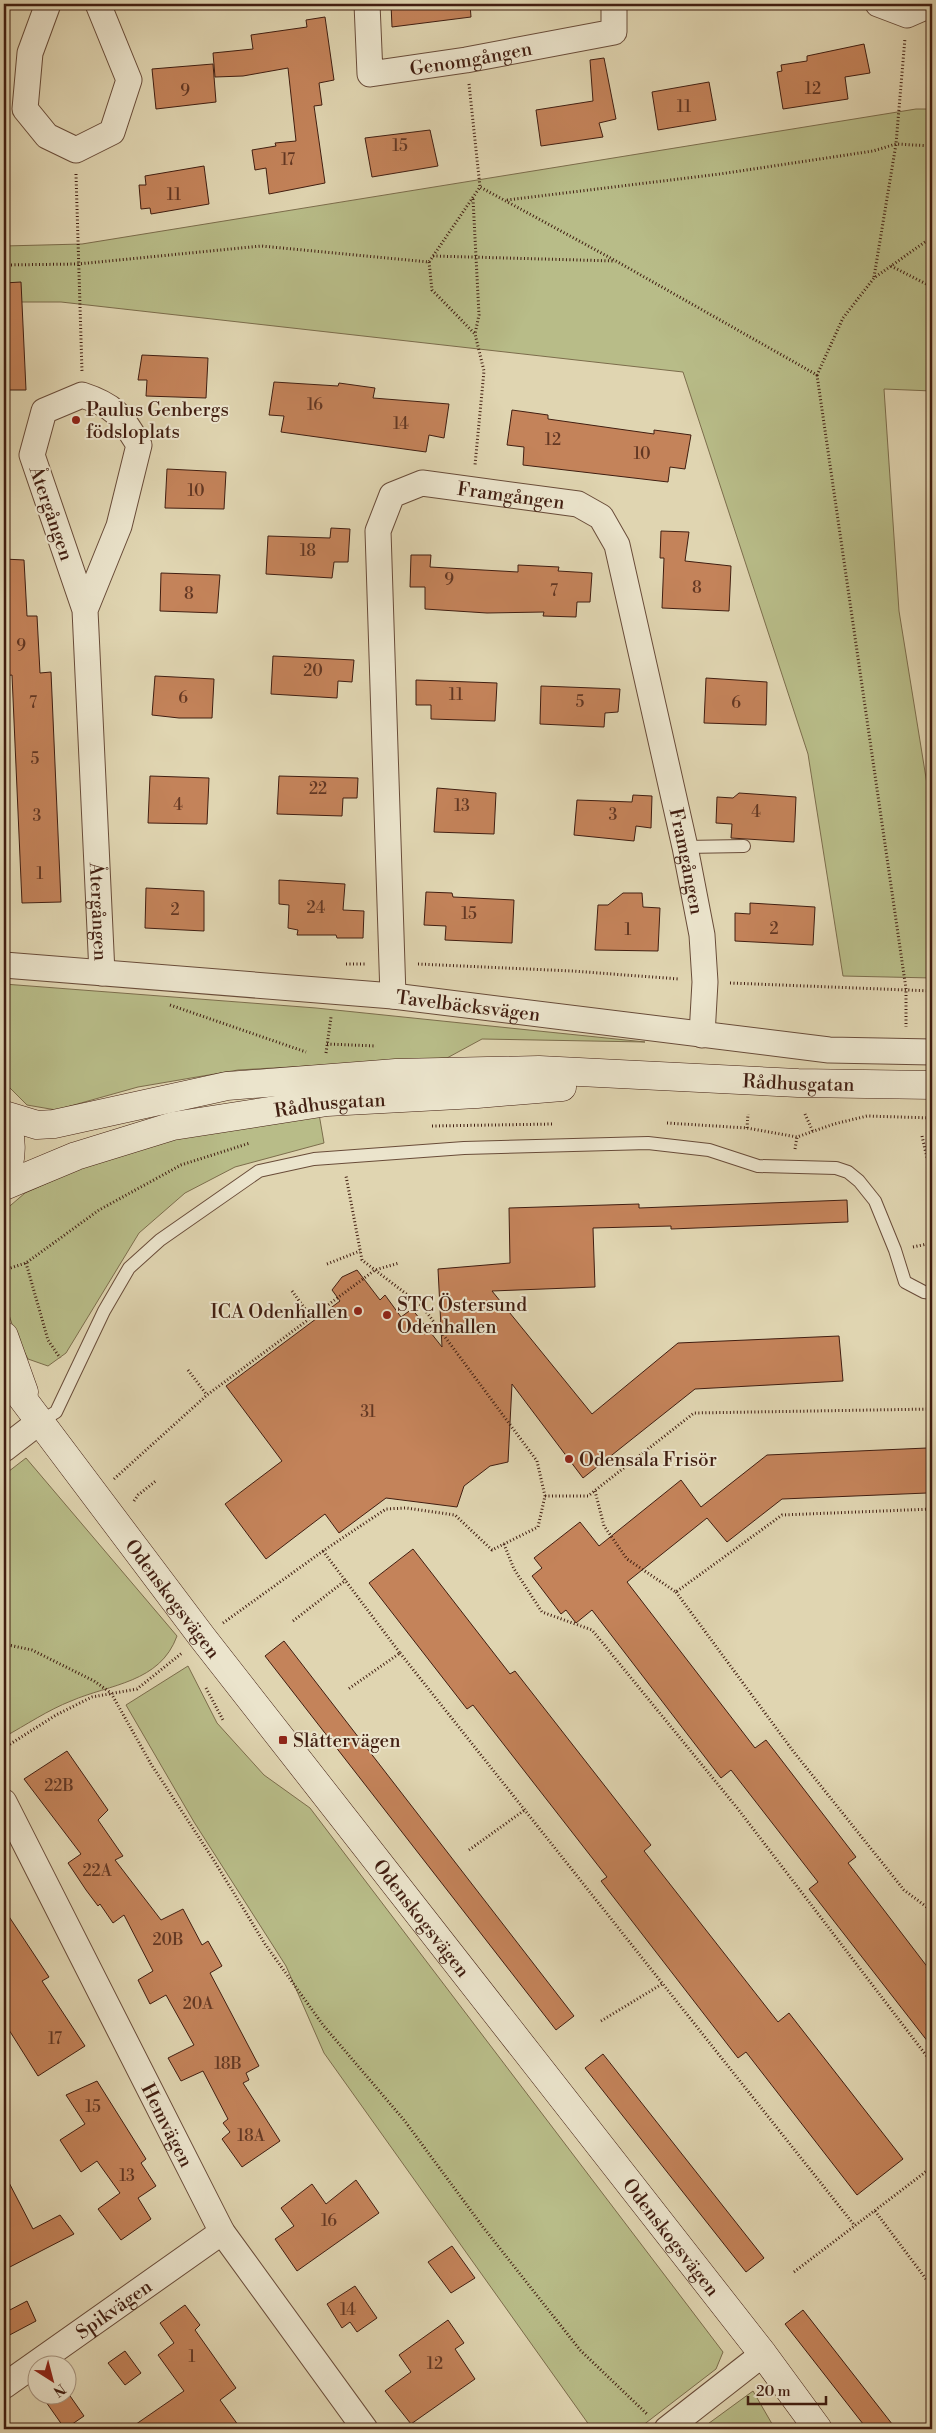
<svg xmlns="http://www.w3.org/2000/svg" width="936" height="2433" viewBox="0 0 936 2433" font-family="'Libre Bodoni',serif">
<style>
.green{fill:#b8bc88;stroke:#7c6d4c}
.building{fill:#c4835a;stroke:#411e11}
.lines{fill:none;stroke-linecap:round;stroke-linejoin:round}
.lane-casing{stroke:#694c39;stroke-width:14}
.street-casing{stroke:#694c39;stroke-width:27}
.secondary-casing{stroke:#411e11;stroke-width:29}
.path{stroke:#411e11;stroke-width:3;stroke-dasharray:1 2.5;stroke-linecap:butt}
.lane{stroke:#ebe4cc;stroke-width:12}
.street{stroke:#ebe4cc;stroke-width:25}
.secondary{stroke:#ebe4cc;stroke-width:28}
.poi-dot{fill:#8f2418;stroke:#ebe4cc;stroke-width:2}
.labels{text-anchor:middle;stroke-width:4;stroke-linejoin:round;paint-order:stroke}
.number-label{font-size:16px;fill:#623723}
.street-label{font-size:19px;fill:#411e11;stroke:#ebe4cc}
.poi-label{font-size:19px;fill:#411e11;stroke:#ebe4cc;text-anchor:start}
</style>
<rect width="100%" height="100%" fill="#e0d5b1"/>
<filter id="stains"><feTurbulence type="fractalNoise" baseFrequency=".004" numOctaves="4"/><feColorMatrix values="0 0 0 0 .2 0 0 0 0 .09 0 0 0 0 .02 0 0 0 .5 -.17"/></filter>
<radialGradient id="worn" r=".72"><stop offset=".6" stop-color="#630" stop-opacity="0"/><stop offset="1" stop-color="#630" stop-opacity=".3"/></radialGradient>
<g class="green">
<polygon points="916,109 932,109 932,391 884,389 899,611 932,815 932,978 843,976 808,754 683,372 61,302 4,302 4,246 82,244"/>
<polygon points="4,984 316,1008 645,1042 482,1039 447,1058 238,1070 138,1087 56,1110 27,1105 4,1082"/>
<polygon points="319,1114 324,1143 235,1167 185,1193 139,1233 66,1353 48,1366 28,1359 16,1336 4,1300 4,1211 25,1193 92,1163 187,1136"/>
<path d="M 26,1458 L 177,1636 C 160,1683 110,1684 71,1701 C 48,1710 26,1725 4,1737 L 4,1475 Z"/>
<polygon points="188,1666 217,1723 264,1775 310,1808 723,2352 716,2369 638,2429 592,2429 324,2053 286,1966 194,1822 126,1705"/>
<polygon points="753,2391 775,2429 701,2429"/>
</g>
<g class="building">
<polygon points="391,4 470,4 471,17 392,27"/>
<polygon points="325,17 334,80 319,83 322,105 314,106 325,183 269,194 266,168 255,170 252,150 276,146 275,143 296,141 288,68 243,76 215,77 213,53 253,49 251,35 307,27 306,20"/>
<polygon points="864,44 870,73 845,77 848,99 783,109 777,72 782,71 781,65 807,61 807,56"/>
<polygon points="604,58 616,119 599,123 603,137 541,146 536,110 593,101 590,60"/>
<polygon points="213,64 216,102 156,109 152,69"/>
<polygon points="709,82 716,120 658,130 652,92"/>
<polygon points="430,130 438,166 372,177 365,138"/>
<polygon points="204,166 209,204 151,214 150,208 141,209 139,185 146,185 145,176"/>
<polygon points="21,282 26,390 4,390 4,283"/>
<polygon points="142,355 208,358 206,398 146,396 147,380 138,380"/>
<polygon points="274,382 338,386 339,383 375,388 373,398 449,404 444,438 429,435 426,452 281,432 284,416 269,415"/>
<polygon points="512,410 548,415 548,419 654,434 654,430 691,435 685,469 670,467 668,482 523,465 524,447 507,445"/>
<polygon points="167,469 226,472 224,509 165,508"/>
<polygon points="331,528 350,529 348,562 334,562 332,578 266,574 268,536 330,538"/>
<polygon points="661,531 689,532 685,561 731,566 729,611 662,608 664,558 660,558"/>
<polygon points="411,555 431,555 430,567 518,572 518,565 559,567 558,571 592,573 590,602 577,602 576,617 543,616 544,612 487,613 425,609 425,587 410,587"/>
<polygon points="4,559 24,560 27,616 37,616 40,673 51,672 61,902 22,903 12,675 4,676"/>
<polygon points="161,573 220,575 217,613 160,611"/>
<polygon points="273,656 354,660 352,682 338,681 337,698 271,694"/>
<polygon points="155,676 214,679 212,718 179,718 152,715"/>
<polygon points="706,678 767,682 766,725 704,723"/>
<polygon points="416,680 497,683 495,721 431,719 431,705 416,705"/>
<polygon points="541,686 620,689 618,712 605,713 604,727 540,724"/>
<polygon points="150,776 209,778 207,824 148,823"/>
<polygon points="279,776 358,778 357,798 343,798 342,816 277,814"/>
<polygon points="437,788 496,793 494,834 434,832"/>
<polygon points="739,793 796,797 794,842 731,838 732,824 716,823 717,797 733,798"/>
<polygon points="633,795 652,796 651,828 636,826 634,841 574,835 577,800 632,802"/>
<polygon points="279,880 345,884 343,910 364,911 363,938 337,938 336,935 297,935 298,930 288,928 289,905 279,904"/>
<polygon points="146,888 204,891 204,931 145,928"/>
<polygon points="426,892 452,893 453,897 514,900 512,943 445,940 446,926 424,925"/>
<polygon points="623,893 642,893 643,907 660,908 658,951 595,950 598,905 608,905"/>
<polygon points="750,903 815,907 813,945 735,941 735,913 750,914"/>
<polygon points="847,1200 848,1222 671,1229 671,1226 593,1228 595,1287 492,1291 592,1414 678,1343 839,1336 843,1381 695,1389 583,1478 512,1384 508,1462 490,1466 464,1486 457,1507 386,1498 339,1533 325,1514 266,1559 225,1504 282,1461 226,1386 340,1301 332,1290 342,1277 357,1270 380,1300 385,1295 401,1317 412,1309 442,1347 438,1269 510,1263 509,1208 639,1204 639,1208"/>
<polygon points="927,1448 927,1493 782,1499 727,1542 707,1518 627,1582 755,1748 766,1740 856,1857 848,1863 932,1973 932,2047 809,1889 818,1882 731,1770 721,1778 592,1610 576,1623 566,1610 561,1614 532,1576 542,1568 534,1558 580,1522 599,1546 681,1480 701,1507 767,1455"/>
<polygon points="413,1549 510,1674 515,1671 651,1845 644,1851 778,2022 789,2013 903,2159 857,2195 746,2052 738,2058 601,1881 607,1877 473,1705 467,1709 369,1583"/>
<polygon points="284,1641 574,2016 556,2030 265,1656"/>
<polygon points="67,1751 108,1810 98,1820 123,1856 115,1860 161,1920 183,1909 202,1945 208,1941 222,1966 210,1973 259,2066 246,2073 249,2080 243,2083 280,2141 242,2167 222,2139 230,2132 223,2123 228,2119 203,2071 181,2081 168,2058 194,2045 166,1995 150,2004 138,1980 153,1971 124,1915 113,1923 100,1904 98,1906 86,1890 68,1863 81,1854 24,1779"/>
<polygon points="4,1909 49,1977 42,1981 85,2046 38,2076 4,2022"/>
<polygon points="603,2054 764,2258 746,2272 585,2068"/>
<polygon points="97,2081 146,2159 141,2163 156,2186 138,2198 151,2219 121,2240 98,2209 120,2193 97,2161 81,2172 60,2140 85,2124 66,2095"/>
<polygon points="4,2173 33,2229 60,2215 74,2234 4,2270"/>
<polygon points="356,2180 379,2213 297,2271 275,2239 294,2226 281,2208 312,2184 326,2204"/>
<polygon points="452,2246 475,2278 451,2293 428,2262"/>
<polygon points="355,2286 377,2318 357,2332 350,2322 342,2328 327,2304"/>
<polygon points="27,2301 36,2321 4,2338 4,2313"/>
<polygon points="185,2305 200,2325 195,2330 236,2388 220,2400 241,2429 129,2429 184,2391 158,2355 174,2343 160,2323"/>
<polygon points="803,2310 896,2429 867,2429 785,2324"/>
<polygon points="448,2320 464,2343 455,2349 475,2379 411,2424 385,2391 411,2372 399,2355"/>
<polygon points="125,2351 141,2373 125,2385 108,2363"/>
<polygon points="68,2393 84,2416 65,2429 46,2402 56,2396 68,2396"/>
</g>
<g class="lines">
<defs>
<g id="lane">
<polyline points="685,847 744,846"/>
<polyline points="39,1422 56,1412 104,1311 129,1268 160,1240 259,1171 314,1159 464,1148 648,1143 709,1150 758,1166 836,1168 848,1172 859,1181 875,1201 895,1250 905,1282 924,1292 932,1293"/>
</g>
<g id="street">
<polyline points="48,4 30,53 25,109 47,136 76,150 112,132 129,80 98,4"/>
<path id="s1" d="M 367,4 L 370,74 L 466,60 L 614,32 L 614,4"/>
<polyline points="878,4 907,15 932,4"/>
<path id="s2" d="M 85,610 L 32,455 L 44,411 L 82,395 C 116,406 121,416 139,445 L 119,526 L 85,610 L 102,973"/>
<path id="s3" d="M 4,965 L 393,996 L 829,1050 L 932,1052"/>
<path id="s4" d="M 393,996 L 378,531 L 392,495 L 422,483 L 578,504 L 601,517 L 617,545 L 685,847 L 702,935 L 705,982 L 702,1035"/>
<polyline points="4,1449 39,1422"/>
<path id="s5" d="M 4,1802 L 222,2232 L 365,2429"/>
<path id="s6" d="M 4,2386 L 222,2232"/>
<polyline points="667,2429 763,2354"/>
</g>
<g id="secondary">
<path id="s7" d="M 4,1115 L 37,1125 L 54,1124 L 227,1086 L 396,1073 L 539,1070 L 798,1083 L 932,1085"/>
<path d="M 4,1115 C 12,1135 14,1158 4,1177"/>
<path id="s8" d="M 4,1186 L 76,1156 L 173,1126 L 327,1102 L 477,1094 L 562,1087"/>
<polyline points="4,1336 24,1392"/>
<path id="s9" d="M 4,1374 L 202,1637 L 763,2354 L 818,2429"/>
</g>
</defs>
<use href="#lane" class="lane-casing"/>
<use href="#street" class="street-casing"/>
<use href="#secondary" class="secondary-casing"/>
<g class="path">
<polyline points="469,84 480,187"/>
<polyline points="76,174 82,372"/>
<polyline points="473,199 479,315 475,334"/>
<polyline points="507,200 720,174 873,151 896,144 932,146"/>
<polyline points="433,256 615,261"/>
<polyline points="429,262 432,290 475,334 484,371 475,465"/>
<polyline points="4,265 78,264 261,246 429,262 480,187 616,261 817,375 843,318 874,278 932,237"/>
<polyline points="891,266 932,287"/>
<polyline points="874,277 896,144 905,38"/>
<polyline points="817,375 906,989 906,1027"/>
<polyline points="346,964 367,964"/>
<polyline points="418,964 572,971 679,979"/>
<polyline points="730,983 932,991"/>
<polyline points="170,1005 306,1052"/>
<polyline points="327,1044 376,1046"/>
<polyline points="326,1053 331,1017"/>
<polyline points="805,1114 813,1132"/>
<polyline points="667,1123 747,1128 797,1137 834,1124 867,1116 932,1118"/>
<polyline points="432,1126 554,1124"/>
<polyline points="747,1128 748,1114"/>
<polyline points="922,1136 932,1180"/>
<polyline points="795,1149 797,1137"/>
<polyline points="913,1247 932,1243"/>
<polyline points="26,1263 48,1340 60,1358"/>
<polyline points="327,1264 360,1251"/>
<polyline points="4,1270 26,1263 99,1210 181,1165 250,1143"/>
<polyline points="292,1291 311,1317"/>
<polyline points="188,1370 207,1395"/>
<polyline points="114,1479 207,1395 375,1270 399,1263"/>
<polyline points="595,1491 604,1526 627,1559 676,1592 782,1515 932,1509"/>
<polyline points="545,1496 588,1496 694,1413 932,1409"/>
<polyline points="134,1501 138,1495 157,1480"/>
<polyline points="504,1544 514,1569 542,1612 592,1630 738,1809 932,2063"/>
<polyline points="323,1551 400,1653 347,1690"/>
<polyline points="676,1592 793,1751 904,1890 932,1911"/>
<polyline points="293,1621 346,1580"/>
<polyline points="223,1623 323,1551 386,1509 406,1508 455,1515 492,1550 538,1527 545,1496 537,1461 422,1306 362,1260 346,1176"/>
<polyline points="4,1644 32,1650 94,1681 111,1693 151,1764 213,1859 265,1944 323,2025 404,2120 483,2227 580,2350 648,2415"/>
<polyline points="400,1653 855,2226"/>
<polyline points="206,1688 223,1720"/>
<polyline points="4,1748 56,1715 92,1697 137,1689 182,1653"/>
<polyline points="469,1850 526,1809"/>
<polyline points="601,2021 662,1984"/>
<polyline points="875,2211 932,2287"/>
<polyline points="794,2272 932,2167"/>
</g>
<use href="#lane" class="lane"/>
<use href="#street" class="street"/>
<use href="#secondary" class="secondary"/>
</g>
<g class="poi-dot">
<circle cx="76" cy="420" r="5"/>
<circle cx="358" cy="1311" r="5"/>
<circle cx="387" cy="1315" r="5"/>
<circle cx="569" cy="1459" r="5"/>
<rect x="278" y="1735" width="10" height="10" rx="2.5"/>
</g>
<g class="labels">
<g class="number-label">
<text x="813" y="94">12</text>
<text x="185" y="96">9</text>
<text x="684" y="112">11</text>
<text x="400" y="151">15</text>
<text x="288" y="165">17</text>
<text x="174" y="200">11</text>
<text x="315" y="410">16</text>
<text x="401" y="429">14</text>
<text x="553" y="445">12</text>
<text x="642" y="459">10</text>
<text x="196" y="496">10</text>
<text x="308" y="556">18</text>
<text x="449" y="585">9</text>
<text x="697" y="593">8</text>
<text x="554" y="596">7</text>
<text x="189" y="599">8</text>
<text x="21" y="651">9</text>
<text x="313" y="676">20</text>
<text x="456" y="700">11</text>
<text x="183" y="703">6</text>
<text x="580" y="707">5</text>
<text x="33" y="708">7</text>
<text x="736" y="708">6</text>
<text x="35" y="764">5</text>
<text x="318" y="794">22</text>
<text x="178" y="810">4</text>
<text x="462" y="811">13</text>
<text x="756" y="817">4</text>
<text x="613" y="820">3</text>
<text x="37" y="821">3</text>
<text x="40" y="879">1</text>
<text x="316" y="913">24</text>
<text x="175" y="915">2</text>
<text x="469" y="919">15</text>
<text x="774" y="934">2</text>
<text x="628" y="935">1</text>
<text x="368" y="1417">31</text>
<text x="59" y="1791">22B</text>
<text x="97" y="1876">22A</text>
<text x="168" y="1945">20B</text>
<text x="198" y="2009">20A</text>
<text x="55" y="2044">17</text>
<text x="228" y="2069">18B</text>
<text x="93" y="2112">15</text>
<text x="251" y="2141">18A</text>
<text x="127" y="2181">13</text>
<text x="329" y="2226">16</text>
<text x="348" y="2315">14</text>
<text x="192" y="2362">1</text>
<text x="435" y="2369">12</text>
</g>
<g class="street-label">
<text dy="7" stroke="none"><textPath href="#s1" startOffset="172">Genomgången</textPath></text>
<text dy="7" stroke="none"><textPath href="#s4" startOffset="626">Framgången</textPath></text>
<text transform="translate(52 513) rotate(71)" y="7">Återgången</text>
<text dy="7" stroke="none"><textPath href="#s4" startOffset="1076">Framgången</textPath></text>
<text dy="7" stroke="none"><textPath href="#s2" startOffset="805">Återgången</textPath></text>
<text dy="7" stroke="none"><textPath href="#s3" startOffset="466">Tavelbäcksvägen</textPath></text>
<text dy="7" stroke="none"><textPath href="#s7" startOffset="801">Rådhusgatan</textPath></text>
<text dy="7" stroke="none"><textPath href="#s8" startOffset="338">Rådhusgatan</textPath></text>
<text dy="7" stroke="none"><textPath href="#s9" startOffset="281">Odenskogsvägen</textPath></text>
<text dy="7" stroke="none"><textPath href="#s9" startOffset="686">Odenskogsvägen</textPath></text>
<text dy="7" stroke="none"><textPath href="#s5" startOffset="362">Hemvägen</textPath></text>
<text dy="7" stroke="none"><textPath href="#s9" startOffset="1091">Odenskogsvägen</textPath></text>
<text dy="7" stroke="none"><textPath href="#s6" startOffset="134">Spikvägen</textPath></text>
</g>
<g class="poi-label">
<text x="86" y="416">Paulus Genbergs<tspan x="86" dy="22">födsloplats</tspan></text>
<text x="397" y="1311">STC Östersund<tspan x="397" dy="22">Odenhallen</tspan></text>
<text x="348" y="1318" text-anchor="end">ICA Odenhallen</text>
<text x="579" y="1466">Odensala Frisör</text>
<text x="293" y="1747">Slåttervägen</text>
</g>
</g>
<rect width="936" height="2433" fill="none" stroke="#e0d5b1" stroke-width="20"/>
<rect x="5" y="5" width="926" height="2423" fill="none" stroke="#411e11" stroke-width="2.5"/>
<rect x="10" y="10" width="916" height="2413" fill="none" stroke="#411e11"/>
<g transform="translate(52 2380) rotate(144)"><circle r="24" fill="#ebe4cc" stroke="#a79581"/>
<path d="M0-4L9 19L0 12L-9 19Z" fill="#8f2418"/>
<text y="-8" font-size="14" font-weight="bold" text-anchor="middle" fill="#411e11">N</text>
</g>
<path d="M748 2396v8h78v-8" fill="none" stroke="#411e11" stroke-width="2.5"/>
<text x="756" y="2396" font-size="15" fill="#411e11" stroke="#ebe4cc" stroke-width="4" paint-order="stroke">20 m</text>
<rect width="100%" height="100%" filter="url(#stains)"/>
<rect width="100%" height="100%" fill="url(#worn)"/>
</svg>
